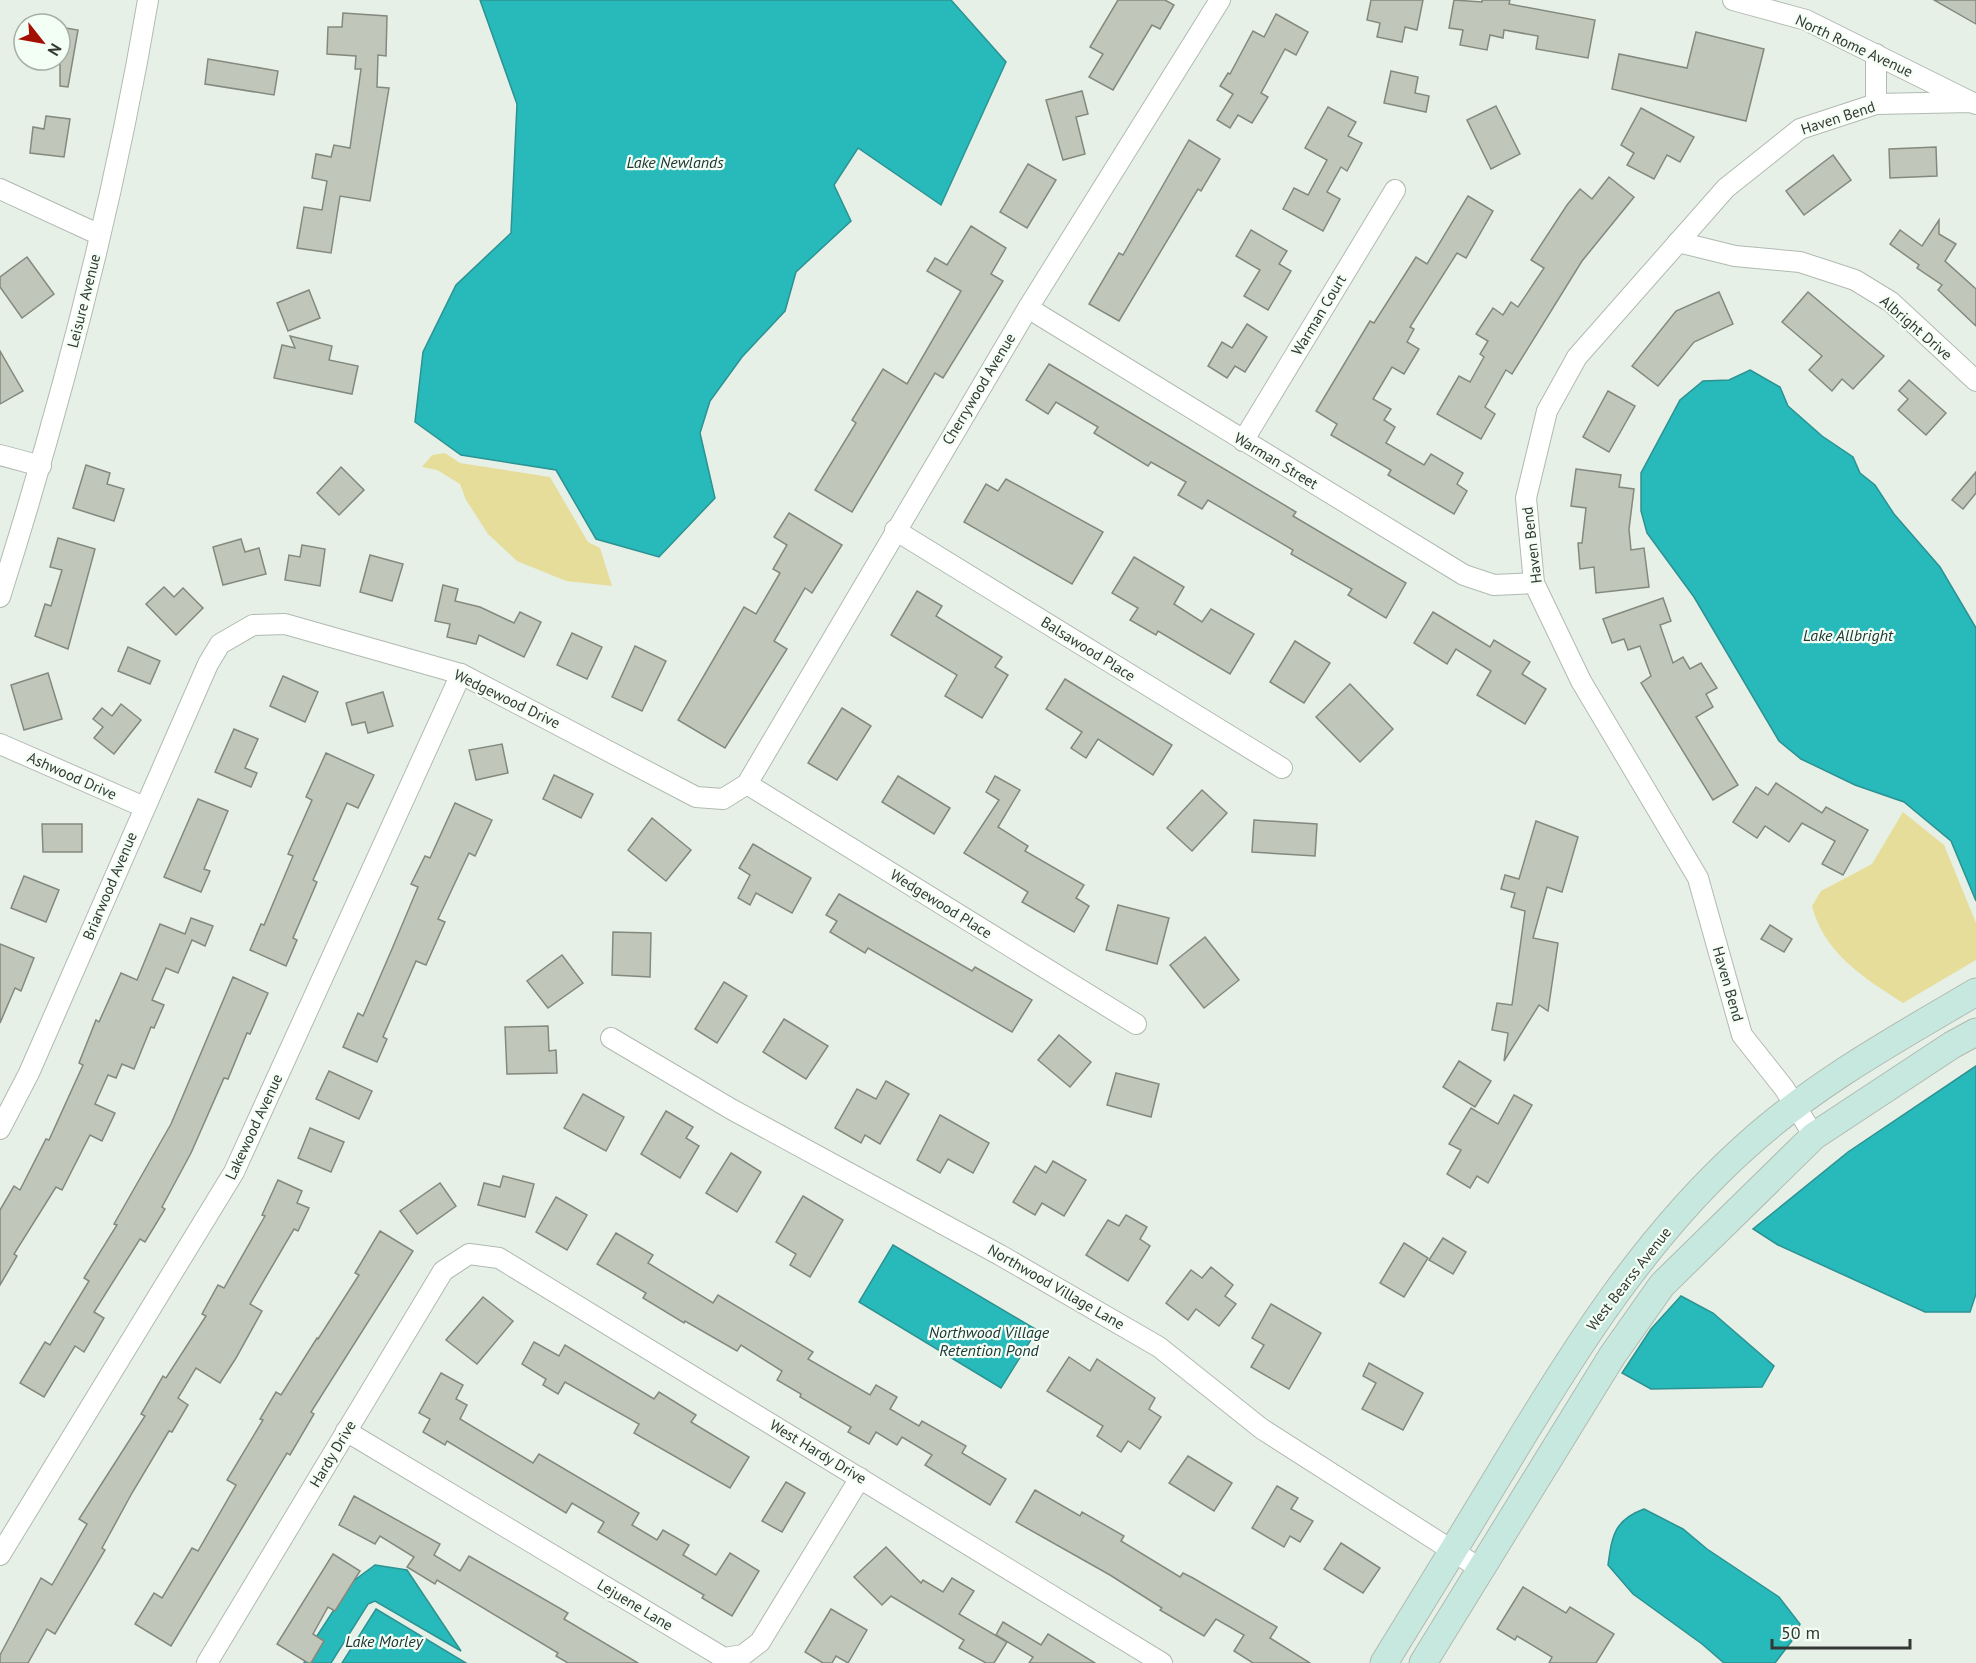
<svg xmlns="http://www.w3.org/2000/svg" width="1976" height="1663" viewBox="0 0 1976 1663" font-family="'PT Sans',sans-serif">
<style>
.green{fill:#e6dd9a}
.water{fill:#28b9ba;stroke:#2c9292;stroke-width:1.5}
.building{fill:#c1c6ba;stroke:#84897e;stroke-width:1.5}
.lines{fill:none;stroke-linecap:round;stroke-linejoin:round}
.street-casing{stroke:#b0bab1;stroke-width:22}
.secondary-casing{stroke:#b0bab1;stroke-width:29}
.street{stroke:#fff;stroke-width:20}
.secondary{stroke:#c7e8df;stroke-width:27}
.labels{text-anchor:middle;stroke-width:4.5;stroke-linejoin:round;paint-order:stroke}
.street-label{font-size:15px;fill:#343834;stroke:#f3fef4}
.water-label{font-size:16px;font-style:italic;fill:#203737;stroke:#f3fef4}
</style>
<rect width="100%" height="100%" fill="#e6f0e7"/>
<g class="green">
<polygon points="445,453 460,463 550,477 588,542 600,548 612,586 566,581 517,561 488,534 466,500 460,484 437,470 422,467 432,455"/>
<path d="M 1903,812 L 1944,845 L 1976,923 L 1976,960 L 1903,1003 C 1864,978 1824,953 1812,906 L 1821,891 L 1872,864 Z"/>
</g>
<g class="water">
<polygon points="480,0 951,0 1006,62 941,205 858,148 834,185 851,221 796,272 785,311 742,357 710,401 700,433 715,498 659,557 596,539 556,470 461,455 415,422 423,352 456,285 511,233 517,104"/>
<polygon points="1750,370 1780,387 1788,406 1822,436 1853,457 1860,473 1875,485 1894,514 1940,567 1976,628 1976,901 1951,841 1904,802 1855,785 1801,759 1779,741 1694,597 1647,533 1641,511 1641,473 1680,400 1703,381 1729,380"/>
<polygon points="1976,1066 1976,1294 1970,1312 1925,1312 1778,1245 1753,1229 1848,1152"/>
<polygon points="893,1245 1037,1330 1001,1388 859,1302"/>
<polygon points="1681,1296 1713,1313 1774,1366 1762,1387 1651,1389 1622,1373 1651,1329"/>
<path d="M 1644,1509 L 1683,1529 L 1707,1549 L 1779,1597 L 1800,1624 L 1794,1638 L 1775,1663 L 1724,1663 L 1702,1644 L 1633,1594 L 1608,1565 C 1612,1536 1614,1520 1644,1509 Z"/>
<polygon points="375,1565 407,1570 461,1651 375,1601 368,1604 331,1663 304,1663 311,1645 352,1582"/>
<polygon points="376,1609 466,1663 342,1663"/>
</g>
<g class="building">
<polygon points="1118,0 1165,0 1174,5 1160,29 1152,25 1113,90 1089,77 1103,54 1090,47"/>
<polygon points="1371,0 1423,0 1417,30 1405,27 1402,42 1377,37 1380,23 1367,20"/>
<polygon points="1454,0 1482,2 1482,0 1510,0 1509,4 1595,20 1588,58 1536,49 1538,36 1504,30 1503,38 1490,35 1487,50 1460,45 1463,30 1449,28"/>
<polygon points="1934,0 1976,0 1976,24"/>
<polygon points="343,13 387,16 386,56 378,55 377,87 389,88 370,201 340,196 331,253 297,248 304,207 322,210 327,181 312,178 316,154 331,157 334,145 350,148 361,69 355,69 356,56 327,54 328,27 342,27"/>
<polygon points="1276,14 1308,32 1296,55 1285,49 1261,93 1268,97 1252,123 1238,115 1230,128 1217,120 1233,94 1220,86 1228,73 1230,74 1253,31 1264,37"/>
<polygon points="60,27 78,30 68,87 60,86"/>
<polygon points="1696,32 1764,49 1746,121 1612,89 1619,54 1687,68"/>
<polygon points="208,59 278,71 274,95 205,84"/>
<polygon points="1391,71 1418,77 1415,93 1429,96 1426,112 1384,103"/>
<polygon points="1082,91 1088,114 1076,117 1085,154 1063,160 1046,100"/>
<polygon points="1496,106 1520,154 1491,169 1467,120"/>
<polygon points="1328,107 1356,122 1348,136 1362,143 1347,171 1341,167 1327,192 1340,199 1323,231 1283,209 1294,188 1308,195 1327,160 1305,148"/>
<polygon points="1641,108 1694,137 1680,162 1667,155 1654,179 1627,165 1634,153 1621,145"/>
<polygon points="46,116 70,119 64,157 30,153 33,127 44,129"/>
<polygon points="1189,140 1220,159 1201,191 1198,189 1119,321 1089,304 1119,253 1123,255"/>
<polygon points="1936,147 1937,176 1890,178 1889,149"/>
<polygon points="1833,155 1851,180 1804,215 1786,191"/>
<polygon points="1028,164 1056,180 1027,228 1000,212"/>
<polygon points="1609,177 1634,197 1582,261 1512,374 1506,370 1485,407 1495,414 1481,439 1437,414 1459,376 1470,382 1484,357 1480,354 1488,341 1476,334 1493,308 1503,315 1511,302 1518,307 1544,268 1531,260 1567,205 1580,189 1592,199"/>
<polygon points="1468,196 1493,211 1466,258 1457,253 1410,327 1414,329 1407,342 1419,349 1404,374 1392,367 1373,399 1391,409 1384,420 1395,427 1386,443 1424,465 1431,454 1463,473 1457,484 1467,491 1454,514 1388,475 1391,470 1331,435 1337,424 1316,411 1370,321 1374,323 1416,257 1427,264"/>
<polygon points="1939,220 1939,234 1956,244 1945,261 1976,289 1976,326 1938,290 1942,285 1917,268 1919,265 1890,244 1900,230 1922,246"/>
<polygon points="971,226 1006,248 991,274 1003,281 943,378 935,373 852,512 815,490 856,423 852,420 883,369 907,384 961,291 927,271 935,258 947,265"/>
<polygon points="1251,230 1287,251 1279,264 1291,271 1268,310 1244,296 1260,270 1236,256"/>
<polygon points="27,257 54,294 22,318 0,287 0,277"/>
<polygon points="309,290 320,318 288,331 277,303"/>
<polygon points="1719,292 1733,324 1694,342 1658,386 1632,366 1676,311"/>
<polygon points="1808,292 1884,356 1853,389 1842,379 1832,391 1809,370 1822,356 1782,322"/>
<polygon points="1247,324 1267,337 1245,372 1235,366 1227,378 1208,366 1222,342 1232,348"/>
<polygon points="290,336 332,346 329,360 358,366 352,394 274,378 282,345 295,348"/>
<polygon points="0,351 23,391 0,404"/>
<polygon points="1049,364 1296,512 1293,516 1406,583 1386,618 1348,595 1352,589 1291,554 1293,550 1208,500 1202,509 1178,495 1186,482 1151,462 1148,466 1094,433 1098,427 1056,402 1048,414 1026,400"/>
<polygon points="1909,380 1946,413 1926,435 1898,410 1908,399 1899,391"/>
<polygon points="1608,391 1635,406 1609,452 1583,437"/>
<polygon points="86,465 110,473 107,484 124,489 114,521 73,508"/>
<polygon points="341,467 364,490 339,515 317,493"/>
<polygon points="1576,469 1621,475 1619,487 1634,489 1629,529 1631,550 1644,548 1649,587 1596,593 1594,567 1580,569 1578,543 1582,543 1586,508 1571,506"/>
<polygon points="1976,472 1976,493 1963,509 1952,500"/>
<polygon points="1006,479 1103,532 1072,584 964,522 986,484 998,491"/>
<polygon points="789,513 842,545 812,593 805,588 774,641 787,649 725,748 678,720 744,607 756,614 780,573 773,569 787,545 774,537"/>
<polygon points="58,538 95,549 68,649 35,636 45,604 51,606 62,570 50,567"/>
<polygon points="241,539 245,552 259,548 266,574 223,585 213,547"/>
<polygon points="302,545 325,549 320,586 285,580 289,555 300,557"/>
<polygon points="370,555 403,564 392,601 360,592"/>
<polygon points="1134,557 1184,587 1174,604 1202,622 1211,609 1254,634 1230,674 1158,631 1156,635 1130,620 1138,608 1112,593"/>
<polygon points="443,585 458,589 455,601 480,607 514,623 520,612 541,622 524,657 479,635 476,644 447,637 450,624 435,621"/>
<polygon points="164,587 174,597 183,588 203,608 176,635 146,604"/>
<polygon points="917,591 942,606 936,616 1002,657 995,667 1008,675 982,718 945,696 957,675 891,635"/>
<polygon points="1663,598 1671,621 1660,625 1673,663 1683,657 1690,669 1701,663 1717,688 1706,694 1713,707 1696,717 1738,785 1713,800 1641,683 1651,676 1640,646 1628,650 1624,639 1612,643 1603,619"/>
<polygon points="1433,612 1490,647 1494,640 1530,662 1522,674 1546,689 1525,724 1477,695 1491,671 1456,649 1447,664 1414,643"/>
<polygon points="572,633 602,647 587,679 557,665"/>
<polygon points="1295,641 1330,663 1304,703 1270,682"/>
<polygon points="635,646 666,661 642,711 612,697"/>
<polygon points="128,647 160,661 150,684 118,671"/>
<polygon points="48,673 62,719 24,730 11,685"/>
<polygon points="283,676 318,692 305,722 270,706"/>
<polygon points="1065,679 1172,745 1153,775 1098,739 1086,758 1071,748 1082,732 1046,709"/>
<polygon points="1350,684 1393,729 1360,762 1316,717"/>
<polygon points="383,692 393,726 368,733 365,722 352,725 346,703"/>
<polygon points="121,704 141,720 114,754 94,738 103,727 93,719 102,708 112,716"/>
<polygon points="842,708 871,726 837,780 808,763"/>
<polygon points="234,729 258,739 245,768 257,773 251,787 215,772"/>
<polygon points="502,744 508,773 476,780 469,750"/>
<polygon points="326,753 374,775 358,808 347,803 313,880 317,882 293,938 297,940 286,966 250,950 261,924 264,925 293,856 288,854 312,800 306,797"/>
<polygon points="554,775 593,794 581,818 543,799"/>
<polygon points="898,776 950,808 934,834 882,802"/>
<polygon points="995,776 1020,790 998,827 1028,846 1025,851 1084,885 1076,898 1089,906 1074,932 1022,902 1028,892 964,853 999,800 986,792"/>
<polygon points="1776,783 1822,813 1826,807 1868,830 1843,875 1822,864 1835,841 1802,823 1789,842 1765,826 1757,838 1733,822 1756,787 1768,795"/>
<polygon points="1202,790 1227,813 1192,851 1167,828"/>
<polygon points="198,799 228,811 204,869 210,871 201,892 164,877"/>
<polygon points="455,803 492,820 475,856 469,853 438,919 445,922 426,965 416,961 383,1037 387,1039 377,1062 343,1047 358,1013 363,1016 392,949 418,887 411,884 425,856 430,858"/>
<polygon points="652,818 691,850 666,881 628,850"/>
<polygon points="1254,820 1317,824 1315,856 1252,852"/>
<polygon points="1536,821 1578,837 1562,892 1547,887 1533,938 1558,943 1548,1011 1539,1005 1504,1061 1508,1033 1492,1030 1497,1003 1512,1005 1525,911 1511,907 1515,893 1501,889 1505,875 1519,879"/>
<polygon points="42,824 82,824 82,852 43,852"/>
<polygon points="753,844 811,878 792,913 756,893 750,905 738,898 750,875 739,868"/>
<polygon points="24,876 59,890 46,922 11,908"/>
<polygon points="839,894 972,971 975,967 1032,1000 1012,1032 868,948 865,953 830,932 837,921 826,915"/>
<polygon points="1118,905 1169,918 1157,964 1106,950"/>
<polygon points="191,918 213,926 205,946 192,940 178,973 166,968 152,1000 164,1005 154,1028 151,1027 134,1069 122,1064 116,1078 108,1075 95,1104 115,1113 102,1141 90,1135 62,1190 56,1187 14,1254 17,1256 0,1285 0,1210 14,1186 20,1190 46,1139 49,1140 83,1065 79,1063 96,1020 99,1022 121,973 137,980 160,924 185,934"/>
<polygon points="1770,925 1792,939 1784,952 1761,939"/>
<polygon points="613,932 651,933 650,977 612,975"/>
<polygon points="1205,937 1239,980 1204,1008 1170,965"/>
<polygon points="0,944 34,958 21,991 15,988 0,1023"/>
<polygon points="562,955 583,983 548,1008 527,981"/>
<polygon points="233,977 268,993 250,1034 247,1033 228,1079 224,1078 191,1153 162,1207 165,1209 145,1242 140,1239 94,1312 104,1318 84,1352 75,1346 44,1397 20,1383 45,1342 50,1345 89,1281 84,1278 117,1225 114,1224 171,1124"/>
<polygon points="724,982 747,996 717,1043 695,1029"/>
<polygon points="784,1019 828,1046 806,1079 763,1052"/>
<polygon points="548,1026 549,1051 556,1050 557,1073 507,1074 505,1027"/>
<polygon points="1059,1035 1091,1062 1070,1087 1038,1060"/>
<polygon points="1459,1061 1491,1081 1475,1107 1443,1087"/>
<polygon points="329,1071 372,1091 359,1119 316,1099"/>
<polygon points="1116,1073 1159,1084 1151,1117 1107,1105"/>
<polygon points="886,1081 909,1094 880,1144 865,1135 861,1143 835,1128 857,1089 876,1099"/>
<polygon points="583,1094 624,1117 606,1151 564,1128"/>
<polygon points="1514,1095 1532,1105 1488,1183 1477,1176 1470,1188 1447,1174 1461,1150 1449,1144 1471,1108 1498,1124"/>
<polygon points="666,1111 693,1127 686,1138 699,1146 680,1178 641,1154"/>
<polygon points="940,1115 989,1143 973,1173 948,1159 940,1173 917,1160"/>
<polygon points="310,1128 344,1142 331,1172 298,1158"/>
<polygon points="731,1153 761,1172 737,1212 706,1193"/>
<polygon points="1053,1161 1086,1180 1064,1216 1042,1203 1035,1215 1013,1202 1035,1166 1046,1173"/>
<polygon points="503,1176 534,1184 525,1217 478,1205 484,1183 500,1187"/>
<polygon points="278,1180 302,1191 297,1203 309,1208 298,1231 294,1229 250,1304 262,1311 236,1358 220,1383 196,1368 178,1398 188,1405 172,1432 169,1431 132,1493 102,1548 105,1550 55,1634 47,1629 28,1663 0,1663 0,1655 41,1578 52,1585 87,1524 79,1519 145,1416 141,1414 163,1376 166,1378 206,1316 202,1314 218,1285 224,1288 265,1216 262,1215"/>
<polygon points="440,1183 456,1206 417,1234 400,1211"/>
<polygon points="803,1196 843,1220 810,1277 790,1265 796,1254 776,1242"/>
<polygon points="556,1197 587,1215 567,1250 536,1232"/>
<polygon points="1126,1215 1147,1227 1140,1239 1150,1246 1128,1281 1086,1255 1108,1220 1119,1226"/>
<polygon points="380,1231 413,1251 311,1412 314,1414 290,1455 287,1453 171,1646 135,1624 154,1593 162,1598 192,1548 198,1551 236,1485 227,1480 263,1420 260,1419 276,1392 281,1395 317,1338 318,1339 359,1275 355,1273"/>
<polygon points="616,1233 653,1255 648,1263 713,1303 718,1295 813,1352 808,1359 870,1395 876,1385 897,1397 890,1409 919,1426 922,1421 966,1446 962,1453 1006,1479 990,1505 925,1465 932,1455 902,1437 897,1445 876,1432 869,1444 848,1432 851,1427 800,1397 801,1394 777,1380 782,1371 741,1345 737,1351 685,1321 684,1323 643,1298 646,1293 597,1264"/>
<polygon points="1443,1238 1466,1252 1453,1274 1429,1260"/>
<polygon points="1404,1243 1428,1258 1404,1297 1380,1283"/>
<polygon points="1211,1267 1233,1285 1225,1296 1236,1304 1219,1326 1196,1309 1188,1320 1166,1303 1191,1270 1202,1278"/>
<polygon points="483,1297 513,1321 477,1364 446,1340"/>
<polygon points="1271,1304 1321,1333 1289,1389 1251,1367 1264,1345 1252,1338"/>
<polygon points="534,1342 559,1356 565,1345 654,1399 659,1392 696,1415 691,1422 749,1457 730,1488 634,1433 639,1424 565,1382 558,1394 543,1385 546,1379 522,1364"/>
<polygon points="1069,1357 1090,1371 1097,1359 1155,1398 1149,1409 1161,1417 1140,1449 1128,1441 1121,1452 1097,1436 1103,1426 1047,1391"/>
<polygon points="1369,1363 1423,1393 1403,1430 1362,1409 1376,1383 1363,1376"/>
<polygon points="441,1373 463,1385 456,1399 467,1405 460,1419 533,1463 539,1454 639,1513 632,1525 657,1540 663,1530 689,1545 683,1555 716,1575 730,1553 759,1571 732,1616 702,1598 704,1595 598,1532 604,1522 572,1503 566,1513 447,1441 445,1445 423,1432 430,1419 419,1413"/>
<polygon points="1188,1456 1232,1483 1214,1511 1169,1483"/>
<polygon points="786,1482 805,1493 782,1532 762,1521"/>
<polygon points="1277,1486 1298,1498 1291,1509 1313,1521 1300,1542 1290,1536 1284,1547 1252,1528"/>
<polygon points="1035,1490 1080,1516 1082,1512 1124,1536 1121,1541 1180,1577 1183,1573 1193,1578 1277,1627 1270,1638 1310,1663 1253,1663 1234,1651 1244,1635 1216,1619 1204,1636 1160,1610 1162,1608 1110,1575 1016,1522"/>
<polygon points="354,1496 440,1544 434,1555 460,1571 469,1556 568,1613 564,1619 638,1663 568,1663 556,1656 558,1653 437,1580 435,1584 407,1567 414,1557 380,1536 375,1544 339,1525"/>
<polygon points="1341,1543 1380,1568 1363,1593 1324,1569"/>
<polygon points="886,1547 921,1583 923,1580 943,1592 952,1578 974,1591 959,1614 1007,1642 994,1663 986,1663 959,1648 964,1640 891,1596 882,1605 854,1577"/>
<polygon points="333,1554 360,1571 335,1611 328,1607 313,1634 324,1641 311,1663 308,1663 277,1644"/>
<polygon points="1523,1587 1566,1613 1570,1607 1614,1634 1596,1663 1549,1663 1552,1657 1517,1636 1515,1640 1497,1629"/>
<polygon points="831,1609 867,1630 848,1663 836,1656 832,1663 823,1663 805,1652"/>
<polygon points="1003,1622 1041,1645 1048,1634 1095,1663 1029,1663 1033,1657 996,1635"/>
</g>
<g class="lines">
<defs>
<g id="street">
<polyline points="1733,0 1806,20 1969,101"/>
<polyline points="1876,54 1876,104"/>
<polyline points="0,189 100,235"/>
<polyline points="1678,242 1735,256 1800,262 1855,280 1891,302 1976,381"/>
<polyline points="1028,308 1464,575 1494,585 1534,583"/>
<polyline points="1243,441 1395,190"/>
<polyline points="0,455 41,466"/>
<polyline points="895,530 1282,768"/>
<path d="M 0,597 C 62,401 114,202 148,0"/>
<polyline points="0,744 144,807"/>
<polyline points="747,784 1136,1024"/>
<polyline points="611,1038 731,1109 1000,1255 1159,1347 1262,1429 1481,1569"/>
<polyline points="0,1129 29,1073 208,664 220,644 253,625 285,624 461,674 696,797 723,799 747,784 1028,308 1220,0"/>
<polyline points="1814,1136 1784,1088 1742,1035 1698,878 1581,681 1534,583 1526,498 1547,411 1577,357 1726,188 1800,129 1876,104 1971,102 1976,104"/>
<polyline points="346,1431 724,1658 743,1655 760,1642 860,1478"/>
<polyline points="0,1555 234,1172 461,674"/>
<polyline points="207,1663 443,1271 469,1254 499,1258 1162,1663"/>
</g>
<g id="secondary">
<path d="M 1384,1663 C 1426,1595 1467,1528 1508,1460 C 1576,1347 1646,1236 1745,1147 C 1814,1084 1896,1039 1976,992"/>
<polyline points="1423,1663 1612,1356 1662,1285 1814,1136 1952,1045 1976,1032"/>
</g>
</defs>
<use href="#street" class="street-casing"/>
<use href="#secondary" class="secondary-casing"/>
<use href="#street" class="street"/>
<use href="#secondary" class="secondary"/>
</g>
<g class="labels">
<g class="street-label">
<text transform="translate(1854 46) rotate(25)" y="5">North Rome Avenue</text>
<text transform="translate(1838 118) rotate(-18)" y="5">Haven Bend</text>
<text transform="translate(84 301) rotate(-76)" y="5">Leisure Avenue</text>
<text transform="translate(1319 315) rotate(-59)" y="5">Warman Court</text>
<text transform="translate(1916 328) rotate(41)" y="5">Albright Drive</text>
<text transform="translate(979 389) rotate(-59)" y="5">Cherrywood Avenue</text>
<text transform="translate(1276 461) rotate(31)" y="5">Warman Street</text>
<text transform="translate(1532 545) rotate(-97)" y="5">Haven Bend</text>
<text transform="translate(1088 649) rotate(32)" y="5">Balsawood Place</text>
<text transform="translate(507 699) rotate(26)" y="5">Wedgewood Drive</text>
<text transform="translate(72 776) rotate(24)" y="5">Ashwood Drive</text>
<text transform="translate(110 886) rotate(-67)" y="5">Briarwood Avenue</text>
<text transform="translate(941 904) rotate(32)" y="5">Wedgewood Place</text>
<text transform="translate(1728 984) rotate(74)" y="5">Haven Bend</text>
<text transform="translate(254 1127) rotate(-65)" y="5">Lakewood Avenue</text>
<text transform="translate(1629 1279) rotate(-52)" y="5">West Bearss Avenue</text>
<text transform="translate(1056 1287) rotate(30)" y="5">Northwood Village Lane</text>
<text transform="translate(818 1452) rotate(31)" y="5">West Hardy Drive</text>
<text transform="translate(333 1454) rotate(-59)" y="5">Hardy Drive</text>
<text transform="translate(635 1605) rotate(31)" y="5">Lejuene Lane</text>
</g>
<g class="water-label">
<text x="675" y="168">Lake Newlands</text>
<text x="1848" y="641">Lake Allbright</text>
<text x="989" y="1338">Northwood Village<tspan x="989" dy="18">Retention Pond</tspan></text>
<text x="384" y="1647">Lake Morley</text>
</g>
</g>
<g transform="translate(42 42) rotate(121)"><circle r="28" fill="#f3fef4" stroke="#a7afa7" stroke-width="1.5"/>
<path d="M0-4.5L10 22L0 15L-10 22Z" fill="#a30f00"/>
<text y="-9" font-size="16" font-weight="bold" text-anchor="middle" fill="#343834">N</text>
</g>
<path d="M1772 1639v9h138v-9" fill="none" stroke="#343834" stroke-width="3"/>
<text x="1781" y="1639" font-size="18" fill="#343834" stroke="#f3fef4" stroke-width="4.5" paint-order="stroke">50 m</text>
</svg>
